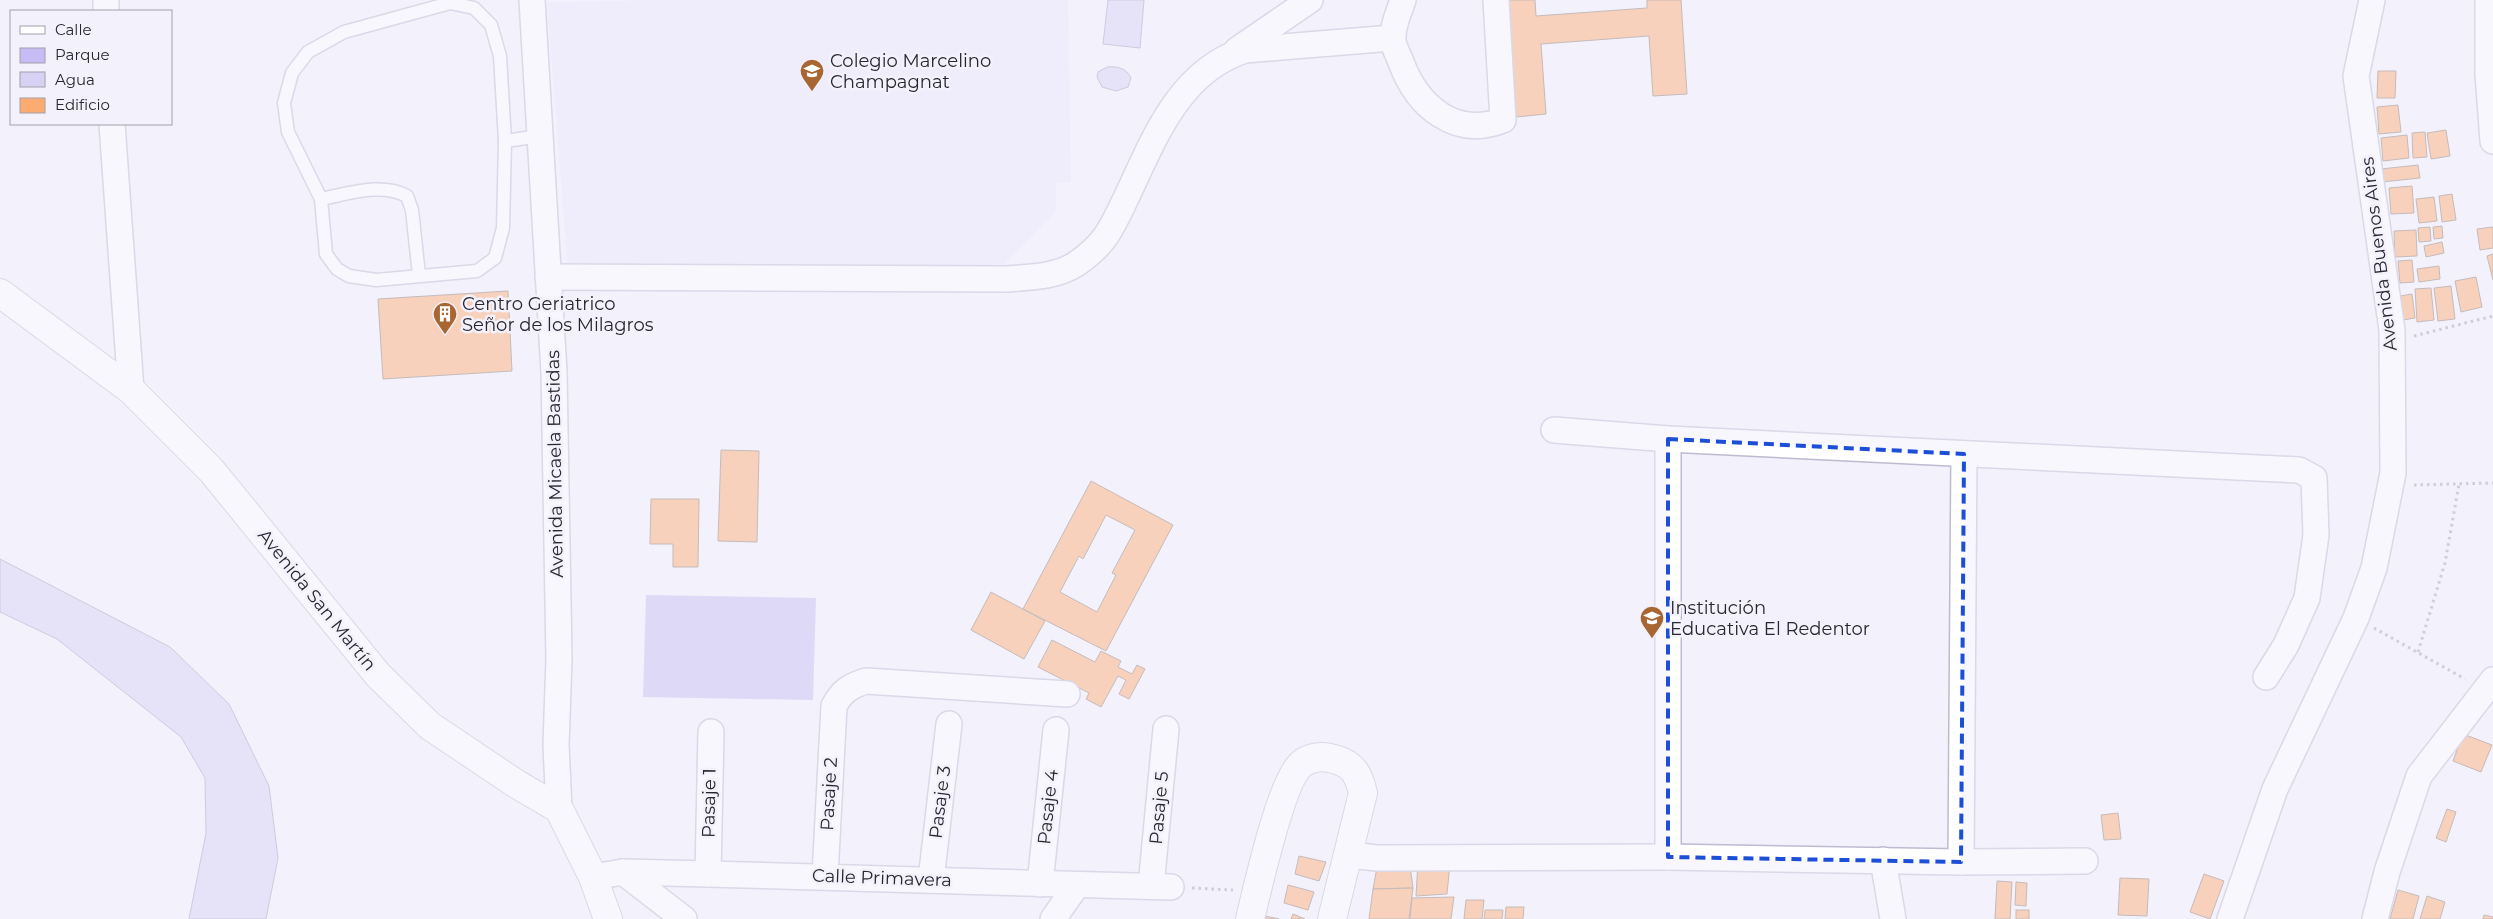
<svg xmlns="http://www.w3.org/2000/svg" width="2493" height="919" viewBox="0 0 2493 919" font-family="Montserrat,sans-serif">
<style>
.built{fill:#ece9fc}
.green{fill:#c7bcf4}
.water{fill:#d7d1f4;stroke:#a29eb9}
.building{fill:#fcac70;stroke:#8e7a6c;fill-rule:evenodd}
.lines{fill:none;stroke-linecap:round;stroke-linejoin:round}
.service-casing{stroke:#bebad2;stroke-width:15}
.minor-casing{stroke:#bebad2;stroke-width:28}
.primary-casing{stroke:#bebad2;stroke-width:30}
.path{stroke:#a5a3ad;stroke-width:3;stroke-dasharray:2.5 4;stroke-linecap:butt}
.service{stroke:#fff;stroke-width:12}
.minor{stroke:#fff;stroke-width:25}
.primary{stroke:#fff;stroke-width:28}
.marked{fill:none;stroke:#1d4ed8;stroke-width:4;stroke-dasharray:10 6;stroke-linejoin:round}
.labels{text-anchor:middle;stroke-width:5;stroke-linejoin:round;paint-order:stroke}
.poi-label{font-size:18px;fill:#28262f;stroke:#f3f1fb;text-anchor:start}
.street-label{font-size:18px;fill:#28262f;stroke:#f3f1fb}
</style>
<rect width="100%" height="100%" fill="#f3f1fb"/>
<polygon class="built" points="664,0 1068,0 1071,182 1056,183 1056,211 1003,266 568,272 547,2"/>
<polygon class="green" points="646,595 816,598 813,700 643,697"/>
<g class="water">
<polygon points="1108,0 1144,0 1140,48 1103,44"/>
<path d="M 1107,67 C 1118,66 1126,68 1131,78 L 1128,87 L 1116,91 L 1102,87 L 1097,77 L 1098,72 Z"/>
<polygon points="0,559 170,647 229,704 269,786 278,858 266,919 189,919 206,833 205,778 181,737 57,639 0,612"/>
</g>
<g class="building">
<polygon points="1508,0 1535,0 1536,16 1647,8 1647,0 1681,0 1687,94 1653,96 1649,36 1541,44 1546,114 1516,117"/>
<polygon points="2378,71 2396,71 2395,98 2377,98"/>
<polygon points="2398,105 2401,132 2379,134 2377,107"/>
<polygon points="2446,130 2450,156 2431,159 2427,133"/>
<polygon points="2425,132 2427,157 2413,158 2412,133"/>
<polygon points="2407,135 2409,158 2383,161 2381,138"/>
<polygon points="2418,165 2420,178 2382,182 2381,169"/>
<polygon points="2412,186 2414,213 2391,214 2389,188"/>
<polygon points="2452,194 2456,220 2442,222 2439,196"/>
<polygon points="2434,197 2437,221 2419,223 2416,199"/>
<polygon points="2442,226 2443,238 2434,239 2433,227"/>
<polygon points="2430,227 2431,241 2419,242 2418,228"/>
<polygon points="2493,227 2493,248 2480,250 2477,229"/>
<polygon points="2416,230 2417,256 2395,257 2394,231"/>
<polygon points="2442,242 2444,253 2426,257 2424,246"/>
<polygon points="2493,254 2493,280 2487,256"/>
<polygon points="2412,260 2414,282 2400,283 2398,261"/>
<polygon points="2439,266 2440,279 2419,282 2417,269"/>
<polygon points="2476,277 2482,307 2461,312 2455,281"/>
<polygon points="2451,286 2455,319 2438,321 2434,288"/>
<polygon points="2431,288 2434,320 2417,322 2415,289"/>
<polygon points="508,291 512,371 383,379 378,299"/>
<polygon points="2412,294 2415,318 2403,320 2400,296"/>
<polygon points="721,450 759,451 757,542 718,541"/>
<path d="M 1091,481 L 1173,525 L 1106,651 L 1023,609 ZM 1106,515 L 1135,530 L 1112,573 L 1116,575 L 1097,612 L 1060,592 L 1079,556 L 1083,559 Z"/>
<polygon points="651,499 699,499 698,567 673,567 673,544 650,544"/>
<polygon points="991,592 1045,621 1024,659 971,630"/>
<polygon points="1052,640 1095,662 1101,651 1121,661 1118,667 1132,674 1137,665 1145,669 1129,699 1119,694 1126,680 1118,676 1101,707 1086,699 1089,693 1038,667"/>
<polygon points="2463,734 2492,745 2481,772 2453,761"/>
<polygon points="2447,809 2456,812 2446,842 2436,838"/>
<polygon points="2118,813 2121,839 2104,840 2101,815"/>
<polygon points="1299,856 1326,862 1319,881 1295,874"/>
<polygon points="1378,862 1410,866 1413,888 1373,889"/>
<polygon points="1418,862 1450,863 1447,894 1416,896"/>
<polygon points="2204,874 2224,881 2210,919 2190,912"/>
<polygon points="2120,878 2149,879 2147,916 2118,915"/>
<polygon points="1997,881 2012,882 2010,919 1995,919"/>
<polygon points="2016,882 2027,883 2026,906 2015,905"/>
<polygon points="1288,885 1314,892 1308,910 1284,903"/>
<polygon points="1413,888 1409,919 1369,919 1373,889"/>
<polygon points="2398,890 2419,896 2413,919 2390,919"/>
<polygon points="2427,896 2445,902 2440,919 2420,919"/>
<polygon points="1454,897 1451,919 1410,919 1412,898"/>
<polygon points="1466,900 1484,900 1482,919 1464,919"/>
<polygon points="1506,907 1524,907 1523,919 1505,919"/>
<polygon points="1485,910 1503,910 1502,919 1484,919"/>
<rect x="2016" y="910" width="13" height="9"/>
<polygon points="1293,914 1305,919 1291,919"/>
<polygon points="2484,915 2493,917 2493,919 2483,919"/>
<polygon points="1265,916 1279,919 1264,919"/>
</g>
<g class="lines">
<defs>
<g id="service">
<polygon points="450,3 474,8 491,25 500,56 505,141 503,228 495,258 477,271 376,280 349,276 337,269 326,254 321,199 288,132 284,103 292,73 308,52 344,32"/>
<polyline points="505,141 540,136"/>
<path d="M 321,199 C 348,194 381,182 407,196 L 412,210 L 419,275"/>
</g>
<g id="minor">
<polyline points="106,0 106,11"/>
<polyline points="532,0 554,372 559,659 556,745 559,809"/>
<path d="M 1403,0 C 1399,12 1393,24 1393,37 C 1392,44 1398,54 1401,62 C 1417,106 1455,139 1503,120 L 1496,0"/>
<polyline points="2488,0 2488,74 2493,141"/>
<polyline points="1237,50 1310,0"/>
<polyline points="112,124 131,390"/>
<path d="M 548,277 L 1006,279 C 1029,277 1057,277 1076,264 C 1106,244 1112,227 1127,196 C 1154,139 1179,71 1245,50 L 1392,38"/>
<polyline points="1554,430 1668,439 2299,470 2314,478 2316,535 2307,598 2286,645 2266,677"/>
<polyline points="1668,439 1668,857"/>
<polyline points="1349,855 1377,858 1668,857 1961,862 2085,861"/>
<polyline points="1883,860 1893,919"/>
<polyline points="1961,862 1964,454"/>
<polyline points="623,872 684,919"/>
<polyline points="708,874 711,732"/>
<path d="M 825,876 L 834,706 C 842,691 850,686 866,681 L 1067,694"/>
<polyline points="593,877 623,872 708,874 1171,887"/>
<polyline points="931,880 949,724"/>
<polyline points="1040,884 1056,730"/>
<polyline points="1151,886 1166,729"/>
<polyline points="1053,919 1077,885"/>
<polyline points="2230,919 2275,789 2356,618 2374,568 2393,473 2392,330 2356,76 2372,0"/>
<polyline points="2375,919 2387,872 2419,776 2493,680"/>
</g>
<g id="primary">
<polyline points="0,293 131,390 211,470 378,675 430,726 515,783 559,809 593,877 608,919"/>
<path d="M 1250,919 C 1257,891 1282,775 1304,762 C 1314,756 1326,756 1337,760 C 1354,765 1359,776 1363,793 L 1332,919"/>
</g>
</defs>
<use href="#service" class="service-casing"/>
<use href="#minor" class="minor-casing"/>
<use href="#primary" class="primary-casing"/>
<g class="path">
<polyline points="2414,336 2493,316"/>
<polyline points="2414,485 2493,483"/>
<polyline points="2374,628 2465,679"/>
<polyline points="2418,652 2445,563 2459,484"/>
<polyline points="1192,888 1233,890"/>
</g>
<use href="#service" class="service"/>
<use href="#minor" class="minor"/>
<use href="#primary" class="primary"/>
</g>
<path d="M0 0H2493V919H0ZM 1668,439 L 1964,454 L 1961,862 L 1668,857 Z" fill="#f3f1fb" fill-opacity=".55" fill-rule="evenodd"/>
<path class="marked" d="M 1668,439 L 1964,454 L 1961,862 L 1668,857 Z"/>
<defs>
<symbol id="school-pin" viewBox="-11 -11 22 30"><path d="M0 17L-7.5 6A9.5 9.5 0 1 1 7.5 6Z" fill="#a86632" stroke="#f3f1fb"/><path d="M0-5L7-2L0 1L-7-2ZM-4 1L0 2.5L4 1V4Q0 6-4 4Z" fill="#fff"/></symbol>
<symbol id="building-pin" viewBox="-11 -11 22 30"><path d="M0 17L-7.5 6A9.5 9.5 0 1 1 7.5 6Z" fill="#a86632" stroke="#f3f1fb"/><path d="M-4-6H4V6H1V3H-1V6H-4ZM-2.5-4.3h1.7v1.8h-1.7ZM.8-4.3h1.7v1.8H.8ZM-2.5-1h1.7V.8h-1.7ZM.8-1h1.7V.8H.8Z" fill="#fff"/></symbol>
</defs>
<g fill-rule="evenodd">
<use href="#school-pin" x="798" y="57" width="28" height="38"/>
<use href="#building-pin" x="431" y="300" width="28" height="38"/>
<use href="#school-pin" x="1638" y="604" width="28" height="38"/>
</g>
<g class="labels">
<g class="poi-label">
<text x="830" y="67">Colegio Marcelino<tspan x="830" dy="21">Champagnat</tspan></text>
<text x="462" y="310">Centro Geriatrico<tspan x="462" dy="21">Señor de los Milagros</tspan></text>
<text x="1670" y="614">Institución<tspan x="1670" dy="21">Educativa El Redentor</tspan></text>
</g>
<g class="street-label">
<text transform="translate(2379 254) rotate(-97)" y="6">Avenida Buenos Aires</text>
<text transform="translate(555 464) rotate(-91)" y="6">Avenida Micaela Bastidas</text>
<text transform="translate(317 600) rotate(51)" y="6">Avenida San Martín</text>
<text transform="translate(829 794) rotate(-87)" y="6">Pasaje 2</text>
<text transform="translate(940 802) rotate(-83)" y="6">Pasaje 3</text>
<text transform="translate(709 803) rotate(-89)" y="6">Pasaje 1</text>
<text transform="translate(1048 807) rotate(-84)" y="6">Pasaje 4</text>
<text transform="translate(1159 808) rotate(-85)" y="6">Pasaje 5</text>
<text transform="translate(882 878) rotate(2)" y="6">Calle Primavera</text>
</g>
</g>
<rect x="10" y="10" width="162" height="115" fill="#f3f1fb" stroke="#a2a0a9"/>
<rect x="20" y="26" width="25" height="8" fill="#ffffff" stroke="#a2a0a9"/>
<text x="55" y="35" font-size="15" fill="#28262f">Calle</text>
<rect x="20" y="48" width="25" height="15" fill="#c7bcf4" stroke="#a2a0a9"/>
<text x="55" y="60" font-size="15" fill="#28262f">Parque</text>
<rect x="20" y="72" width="25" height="15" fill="#d7d1f4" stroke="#a2a0a9"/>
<text x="55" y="85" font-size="15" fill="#28262f">Agua</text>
<rect x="20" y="98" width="25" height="15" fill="#fcac70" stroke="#a2a0a9"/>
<text x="55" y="110" font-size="15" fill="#28262f">Edificio</text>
</svg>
